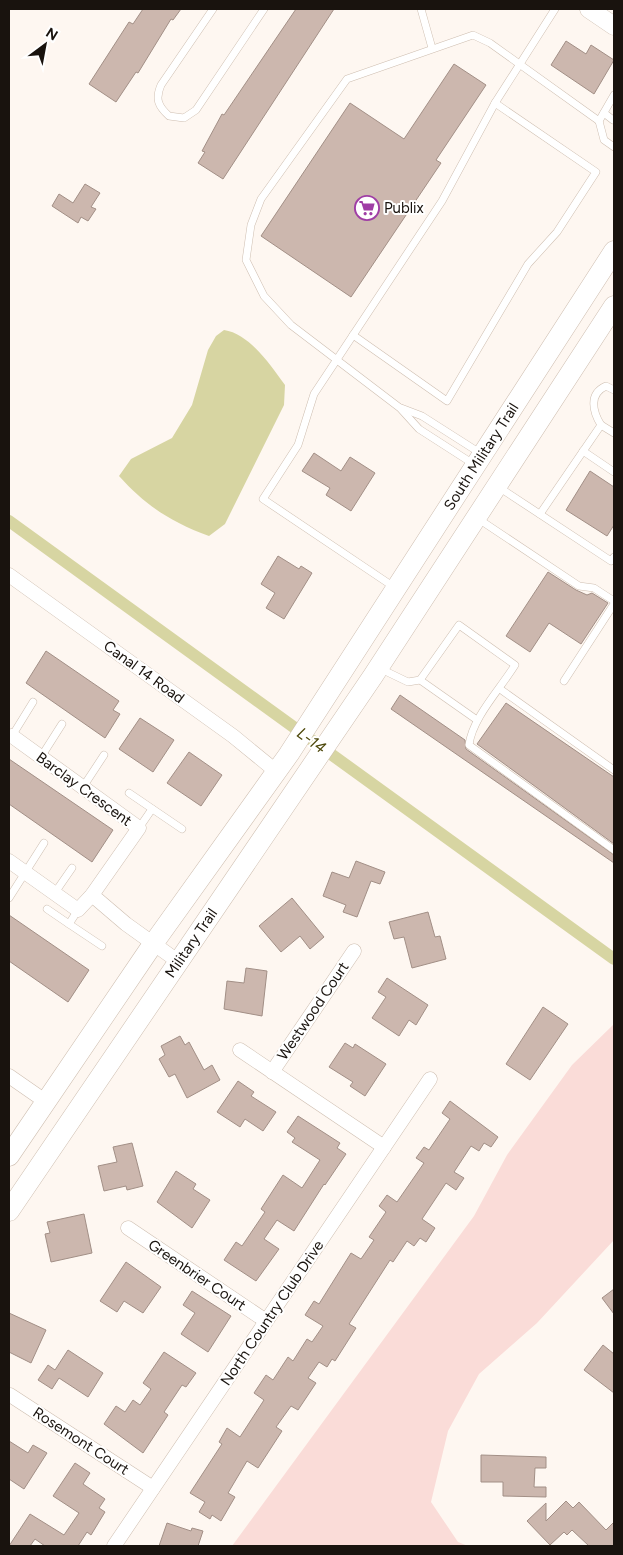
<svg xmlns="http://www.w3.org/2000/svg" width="623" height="1555" viewBox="0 0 623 1555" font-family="Figtree,sans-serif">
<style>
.green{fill:#fadcd8}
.water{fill:#d7d5a2}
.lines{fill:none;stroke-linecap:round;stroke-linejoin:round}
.canal{stroke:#d7d5a2;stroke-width:12}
.building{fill:#ccb7ae;stroke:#a28f86}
.service-casing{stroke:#cebeb0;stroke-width:8}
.minor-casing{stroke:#cebeb0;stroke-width:15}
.tertiary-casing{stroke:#cebeb0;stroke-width:19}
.secondary-casing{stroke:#cebeb0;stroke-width:21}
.service{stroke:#fff;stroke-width:7}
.minor{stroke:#fff;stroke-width:14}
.tertiary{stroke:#fff;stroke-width:18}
.secondary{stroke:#fff;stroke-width:20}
.labels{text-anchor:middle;stroke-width:4;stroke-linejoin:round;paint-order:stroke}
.poi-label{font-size:15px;fill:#19130e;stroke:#fff;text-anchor:start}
.street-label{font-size:15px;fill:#19130e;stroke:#fff}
.water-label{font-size:16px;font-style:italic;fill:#4e490c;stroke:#fff}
</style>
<rect width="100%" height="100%" fill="#fef7f1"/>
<polygon class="green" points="614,1024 614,1240 537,1323 479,1374 448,1431 431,1502 458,1542 468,1546 232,1546 474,1216 507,1155 572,1065"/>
<path class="water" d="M 224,330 C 250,334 270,365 285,385 L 284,405 L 225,524 L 209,536 C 171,522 146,506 119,476 L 131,459 L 172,438 L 192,405 L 208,350 L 216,336 Z"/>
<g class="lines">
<polyline class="canal" points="9,521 614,959"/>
</g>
<g class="building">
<polygon points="143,9 181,9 173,20 171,19 138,73 136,72 116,102 89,84 129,22 133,24"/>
<polygon points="296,9 334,9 223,179 198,163 205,152 202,151 222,114 224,115"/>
<polygon points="566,41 586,54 591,45 614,60 594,94 551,65"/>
<polygon points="454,64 486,85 436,160 441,163 351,297 261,236 350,103 404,139"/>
<polygon points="85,184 100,193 91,207 96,209 88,221 81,217 78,223 52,206 59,194 73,203"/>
<polygon points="314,453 341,471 350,457 375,473 351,511 326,495 330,488 302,471"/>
<polygon points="590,471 614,487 614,525 607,536 566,510"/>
<polygon points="278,556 299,569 301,566 312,573 284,619 266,608 275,593 261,584"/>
<polygon points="548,572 576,590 587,595 592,593 608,603 581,644 549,623 530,652 506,636"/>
<polygon points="46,651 119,701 113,710 120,714 105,738 26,683"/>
<polygon points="400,695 465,740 466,749 614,855 614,863 391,709"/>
<polygon points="506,703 614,777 614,844 477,744"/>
<polygon points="140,718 174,740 153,772 119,749"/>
<polygon points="189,752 222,775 201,806 167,783"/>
<polygon points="9,759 113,830 92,862 9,804"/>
<polygon points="356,861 385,872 380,884 371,881 357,917 343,912 346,905 323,896 332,872 349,878"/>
<polygon points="292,898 324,937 310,949 300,936 281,952 259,926"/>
<polygon points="428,912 435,937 440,936 446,959 412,968 404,937 394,939 389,922"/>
<polygon points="9,915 89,970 68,1002 9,961"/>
<polygon points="246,968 267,971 262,1016 224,1009 227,981 244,983"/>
<polygon points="387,978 428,1005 416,1025 409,1020 399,1036 372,1018 386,997 378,992"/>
<polygon points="543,1007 568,1024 530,1080 506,1064"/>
<polygon points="180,1036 185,1045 189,1042 204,1070 212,1065 220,1080 187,1098 175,1074 169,1077 159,1059 165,1055 161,1046"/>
<polygon points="345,1043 353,1048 355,1044 386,1064 365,1096 350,1086 353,1082 329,1067"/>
<polygon points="238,1081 254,1092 251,1096 276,1112 263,1131 245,1119 240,1127 217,1112"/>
<polygon points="450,1101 498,1137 491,1147 484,1143 479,1151 471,1146 454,1172 464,1178 456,1190 446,1183 422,1219 435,1228 426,1242 420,1238 414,1246 407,1241 393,1262 390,1260 349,1324 356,1328 335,1361 332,1359 327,1367 319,1362 308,1378 316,1383 298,1410 291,1406 276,1427 282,1431 258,1468 247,1461 228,1493 235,1497 221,1521 212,1515 210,1519 199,1512 205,1502 190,1493 222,1444 219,1442 227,1428 240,1437 264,1400 254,1393 266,1375 273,1380 288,1357 293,1361 307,1339 312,1342 323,1326 305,1315 314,1301 319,1304 351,1253 361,1259 374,1240 369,1237 386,1212 379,1206 387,1195 397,1202 424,1163 416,1158 424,1147 429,1150 450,1119 442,1113"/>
<polygon points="298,1116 340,1143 337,1148 346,1154 325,1185 324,1184 294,1231 277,1220 264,1239 279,1249 256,1281 224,1260 236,1242 242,1246 265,1212 261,1209 283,1175 302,1188 320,1160 292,1142 295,1138 287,1132"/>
<polygon points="132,1143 143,1186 127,1190 126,1186 104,1191 98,1166 117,1162 113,1147"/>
<polygon points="176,1171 196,1184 193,1189 210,1200 192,1228 157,1202"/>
<polygon points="84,1214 92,1253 51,1262 45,1234 50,1233 47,1222"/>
<polygon points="126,1262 161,1287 143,1313 124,1301 117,1312 100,1301"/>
<polygon points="614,1289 614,1314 602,1298"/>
<polygon points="192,1291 231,1316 208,1352 181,1334 195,1313 183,1305"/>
<polygon points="9,1313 46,1330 31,1363 9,1352"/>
<polygon points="603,1345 614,1354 614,1393 584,1370"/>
<polygon points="68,1350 103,1373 88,1397 59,1378 52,1389 38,1380 48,1365 55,1370"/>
<polygon points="164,1352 196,1373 186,1387 182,1385 164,1412 168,1415 143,1453 104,1424 116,1406 125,1412 133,1400 140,1405 151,1389 143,1383"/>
<polygon points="9,1441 28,1453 33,1445 47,1453 24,1489 9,1479"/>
<polygon points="481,1455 546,1457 546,1468 535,1468 534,1487 546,1487 546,1497 503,1496 503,1482 481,1482"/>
<polygon points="75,1463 90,1473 83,1484 105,1499 99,1508 105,1512 91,1535 87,1532 78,1546 45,1546 35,1539 30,1546 9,1546 30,1514 64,1535 79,1513 53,1496"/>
<polygon points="566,1501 573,1508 579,1502 606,1530 614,1522 614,1546 589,1546 572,1530 567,1535 564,1532 550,1545 527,1521 546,1503 546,1521"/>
<polygon points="167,1523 191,1531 192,1528 203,1531 198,1546 159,1546"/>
</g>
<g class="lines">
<defs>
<g id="service">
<path d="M 213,9 L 161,85 C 155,99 158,106 169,116 L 184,118 L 196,110 L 264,9"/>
<polyline points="421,9 432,48"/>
<polyline points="604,113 613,120"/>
<polyline points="599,121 604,140 614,147"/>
<polyline points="353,335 447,401 528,264 557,232 596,172 495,103"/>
<polyline points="401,408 422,416 480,453"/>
<path d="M 601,425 C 593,412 588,394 606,386 L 614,390"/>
<polyline points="583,451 614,472"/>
<polyline points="475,465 419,429 400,408 291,325 264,296 246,260 251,225 261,199 347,79 473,35 490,43 599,121 614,95"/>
<polyline points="497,486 611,561 614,557"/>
<polyline points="540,514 601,425 614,433"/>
<polyline points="477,518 579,586 594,588 614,601"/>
<polyline points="394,587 263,499 298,445 314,394 442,201 495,103 555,9"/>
<path d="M 381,669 L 408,682 L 420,680 L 459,625 L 515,665 C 501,688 472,718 469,745 L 614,850"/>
<polyline points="420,680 477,720"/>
<polyline points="564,681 614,604"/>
<polyline points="500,689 614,770"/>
<polyline points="12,736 33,702"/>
<polyline points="41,757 62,724"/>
<polyline points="83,787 104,755"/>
<polyline points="129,793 182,829"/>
<polyline points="139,828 152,809"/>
<polyline points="54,894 72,868"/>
<polyline points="9,898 44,843"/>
<polyline points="47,909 69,924"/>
<polyline points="78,910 69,924 102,946"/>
</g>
<g id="minor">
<polyline points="9,575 233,736 277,772"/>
<polyline points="9,861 78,910 92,895 139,828 12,736"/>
<polyline points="92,895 126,924 179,962"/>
<polyline points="240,1050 384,1147"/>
<polyline points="272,1072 354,951"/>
<polyline points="9,1076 45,1101"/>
<polyline points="128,1228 266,1321"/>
<polyline points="10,1395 153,1488"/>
<polyline points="114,1546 430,1079"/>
</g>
<polyline id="tertiary" points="589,9 614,26"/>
<g id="secondary">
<path id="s1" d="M 9,1156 L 153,944 L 289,754 L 614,251"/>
<path id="s2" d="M 9,1211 L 373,676 L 614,306"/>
</g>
</defs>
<use href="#service" class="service-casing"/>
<use href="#minor" class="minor-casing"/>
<use href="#tertiary" class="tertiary-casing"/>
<use href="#secondary" class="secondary-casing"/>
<use href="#service" class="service"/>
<use href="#minor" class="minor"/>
<use href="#tertiary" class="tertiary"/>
<use href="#secondary" class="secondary"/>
</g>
<defs>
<symbol id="supermarket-ring" viewBox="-11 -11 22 22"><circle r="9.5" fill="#fff" stroke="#9f3ea5" stroke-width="1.5"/><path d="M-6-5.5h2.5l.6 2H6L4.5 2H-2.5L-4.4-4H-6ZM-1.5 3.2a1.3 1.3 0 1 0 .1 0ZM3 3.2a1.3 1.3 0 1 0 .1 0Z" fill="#9f3ea5"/></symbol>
</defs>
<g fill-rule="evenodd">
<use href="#supermarket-ring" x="353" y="194" width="28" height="28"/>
</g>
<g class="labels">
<g class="poi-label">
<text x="384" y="213">Publix</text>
</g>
<g class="street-label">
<text dy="5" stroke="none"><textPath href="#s1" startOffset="844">South Military Trail</textPath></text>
<text transform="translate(144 672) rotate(36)" y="5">Canal 14 Road</text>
<text transform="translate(84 789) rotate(36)" y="5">Barclay Crescent</text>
<text dy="5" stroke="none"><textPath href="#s2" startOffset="324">Military Trail</textPath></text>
<text transform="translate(313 1011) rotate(-56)" y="5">Westwood Court</text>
<text transform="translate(197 1275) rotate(34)" y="5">Greenbrier Court</text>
<text transform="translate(272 1313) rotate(-56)" y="5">North Country Club Drive</text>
<text transform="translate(81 1441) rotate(33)" y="5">Rosemont Court</text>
</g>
<g class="water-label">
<text transform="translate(312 740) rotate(36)" y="6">L-14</text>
</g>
</g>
<rect width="623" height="1555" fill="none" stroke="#19130e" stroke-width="20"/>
<g transform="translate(45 45) rotate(32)" stroke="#ffffff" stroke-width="4" paint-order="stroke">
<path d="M0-4L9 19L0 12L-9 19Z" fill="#19130e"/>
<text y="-8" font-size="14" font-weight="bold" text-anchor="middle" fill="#19130e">N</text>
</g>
</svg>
